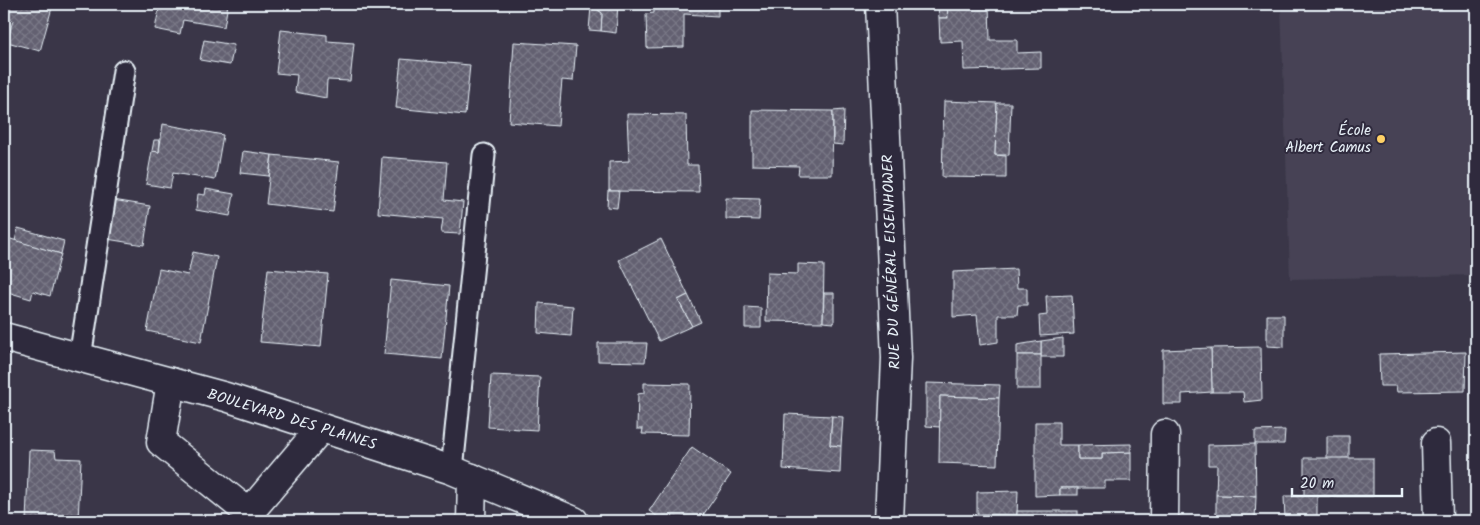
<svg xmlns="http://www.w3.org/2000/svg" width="1480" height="525" viewBox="0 0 1480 525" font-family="Kalam,sans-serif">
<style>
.built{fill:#464354}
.building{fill:url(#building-cross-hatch);stroke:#e8f1f8}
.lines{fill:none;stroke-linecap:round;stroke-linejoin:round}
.service-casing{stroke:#e8f1f8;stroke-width:25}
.minor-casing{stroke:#e8f1f8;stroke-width:31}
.service{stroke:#2f2a3d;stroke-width:21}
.minor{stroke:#2f2a3d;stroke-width:28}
.poi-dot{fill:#ffd166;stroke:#2f2a3d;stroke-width:2}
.labels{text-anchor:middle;stroke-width:4;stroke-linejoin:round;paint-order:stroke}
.poi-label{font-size:15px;fill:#e8f1f8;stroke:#2f2a3d;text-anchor:end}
.street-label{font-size:15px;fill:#e8f1f8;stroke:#2f2a3d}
</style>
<defs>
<pattern id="building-cross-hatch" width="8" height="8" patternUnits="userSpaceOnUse" patternTransform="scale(1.25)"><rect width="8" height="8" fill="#636171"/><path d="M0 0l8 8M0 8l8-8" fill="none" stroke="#797886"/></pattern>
</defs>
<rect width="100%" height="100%" fill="#3a3648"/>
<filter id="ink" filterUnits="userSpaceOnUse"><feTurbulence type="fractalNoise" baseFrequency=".02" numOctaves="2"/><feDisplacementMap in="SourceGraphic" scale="10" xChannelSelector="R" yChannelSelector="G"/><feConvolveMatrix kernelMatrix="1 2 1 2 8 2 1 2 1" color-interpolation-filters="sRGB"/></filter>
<g filter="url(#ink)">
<polygon class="built" points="1281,4 1476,4 1476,275 1290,279"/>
<g class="building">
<polygon points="4,4 53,4 40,51 7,42 13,20 4,18"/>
<polygon points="160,4 228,4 224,27 183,20 180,34 155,29"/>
<polygon points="578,4 618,4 616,33 601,31 602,13 594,7"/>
<polygon points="654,4 718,4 718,16 684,14 684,47 647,48 646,14 654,13"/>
<polygon points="938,4 947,4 948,18 939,18"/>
<polygon points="947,4 989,4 990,40 1017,40 1017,53 1041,52 1041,68 964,70 963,41 940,42 939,18 948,18"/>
<polygon points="591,7 594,7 602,13 601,31 589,30"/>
<polygon points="281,30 327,35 327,41 354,43 350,81 327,80 326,98 295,92 297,75 276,73"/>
<polygon points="204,40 234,45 230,65 200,60"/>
<polygon points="514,42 576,46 573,81 562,80 558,126 509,122"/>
<polygon points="401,59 470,65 465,115 396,108"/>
<polygon points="944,101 997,103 995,155 1006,156 1006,178 942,177"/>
<polygon points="997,103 1011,103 1009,155 995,155"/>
<polygon points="752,110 833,111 832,175 798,175 799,166 752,165"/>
<polygon points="844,110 843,145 833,144 833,111"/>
<polygon points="627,114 686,115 687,165 698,165 699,192 609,191 609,162 629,161"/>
<polygon points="163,124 223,135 215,180 173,173 170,188 146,184 152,151 159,152"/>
<polygon points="154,140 160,140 159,152 152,151"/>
<polygon points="243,151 272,155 269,176 240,173"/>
<polygon points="272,155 339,162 333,212 266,204"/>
<polygon points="382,157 447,162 444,200 463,202 460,234 441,233 443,219 378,213"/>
<polygon points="206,189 234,194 230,216 196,210 198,194 205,195"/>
<polygon points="608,191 619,191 617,208 607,207"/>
<polygon points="726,198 760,199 759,220 726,219"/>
<polygon points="113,200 150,206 144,245 107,239"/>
<polygon points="18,228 64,241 61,254 15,241"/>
<polygon points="4,237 61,254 50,296 33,291 31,299 4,291"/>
<polygon points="661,239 688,295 678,300 692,326 659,341 619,260"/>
<polygon points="193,252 217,257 201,342 147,331 159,269 188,275"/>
<polygon points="798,264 824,265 823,322 766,321 767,273 798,274"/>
<polygon points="268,269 328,274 321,347 260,342"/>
<polygon points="1016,269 1017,288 1027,288 1027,305 1018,305 1017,315 998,315 998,342 980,345 977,315 953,317 953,272"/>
<polygon points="391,280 449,286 442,359 384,354"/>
<polygon points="824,293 834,293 834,323 823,322"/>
<polygon points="688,295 701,322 692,326 678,300"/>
<polygon points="1072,295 1074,334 1040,336 1039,316 1047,315 1046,296"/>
<polygon points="539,303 573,306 571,336 538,333"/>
<polygon points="745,307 761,308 761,328 745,328"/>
<polygon points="1267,315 1284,315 1284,347 1267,346"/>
<polygon points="1063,338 1063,357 1041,357 1041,341"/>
<polygon points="1041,341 1041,355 1017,355 1017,345"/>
<polygon points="598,343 647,343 645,362 598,361"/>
<polygon points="1261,347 1262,400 1244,402 1243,392 1212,392 1211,348"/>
<polygon points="1211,348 1212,392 1182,394 1182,404 1163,404 1163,350"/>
<polygon points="1466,352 1465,391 1397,392 1396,386 1380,386 1379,354"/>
<rect x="1017" y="355" width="24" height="34"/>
<polygon points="491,375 540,377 537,430 488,427"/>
<polygon points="644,383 690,384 689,435 642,434 643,429 637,429 638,394 644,393"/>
<polygon points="926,383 1000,385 999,398 940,396 940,427 926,426"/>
<polygon points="940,396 999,398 997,465 939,463"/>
<polygon points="785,414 832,416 830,445 841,446 840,473 783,469"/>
<polygon points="832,416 843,417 841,446 830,445"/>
<polygon points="1035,422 1059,422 1059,445 1078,445 1078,459 1102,459 1102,453 1131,452 1131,481 1105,481 1105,488 1060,488 1060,495 1035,496"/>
<polygon points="1285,430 1284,444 1255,444 1255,431"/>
<polygon points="1327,436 1349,436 1349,458 1327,459"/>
<polygon points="1131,444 1131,452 1102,453 1102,459 1078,459 1078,445"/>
<polygon points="1255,444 1256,496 1216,495 1217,465 1208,465 1208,445"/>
<polygon points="692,447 731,474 699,521 664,521 649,511"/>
<polygon points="29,450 55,451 56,458 81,459 78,521 26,521"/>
<polygon points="1304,458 1373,458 1373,496 1317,496 1317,519 1285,519 1284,496 1304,496"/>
<rect x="1060" y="488" width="18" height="7"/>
<polygon points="1018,491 1017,515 977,514 977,492"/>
<polygon points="1216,495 1256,496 1255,521 1216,521"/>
<rect x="1017" y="511" width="61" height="10"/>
<polygon points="814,516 821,521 810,521"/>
</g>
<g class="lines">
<defs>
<g id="service">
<polyline points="80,358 124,71"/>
<polyline points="452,470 484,155"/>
</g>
<g id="minor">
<polyline points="880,4 896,358 889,521"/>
<polyline points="4,337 226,397 452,470 574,521"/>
<polyline points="171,382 161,442 249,513 321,428"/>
<polyline points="1436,443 1438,521"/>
<polyline points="471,521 472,478"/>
<polyline points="1164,521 1165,434"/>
</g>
</defs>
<use href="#service" class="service-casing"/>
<use href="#minor" class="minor-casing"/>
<use href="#service" class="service"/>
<use href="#minor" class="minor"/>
</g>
</g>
<circle class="poi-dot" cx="1381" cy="139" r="5"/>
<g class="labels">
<g class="poi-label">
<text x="1371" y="135">École<tspan x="1371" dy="17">Albert Camus</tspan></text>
</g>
<g class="street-label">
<text transform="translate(891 262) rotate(-92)" y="5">RUE DU GÉNÉRAL EISENHOWER</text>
<text transform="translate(292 419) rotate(17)" y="5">BOULEVARD DES PLAINES</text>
</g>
</g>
<rect width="1480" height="525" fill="none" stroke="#2f2a3d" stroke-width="20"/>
<rect x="10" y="10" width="1460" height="505" fill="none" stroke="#e8f1f8" stroke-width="2" filter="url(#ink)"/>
<path d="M1292 488v8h110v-8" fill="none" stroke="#e8f1f8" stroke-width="2.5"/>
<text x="1300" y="488" font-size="15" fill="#e8f1f8" stroke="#2f2a3d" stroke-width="4" paint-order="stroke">20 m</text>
</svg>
